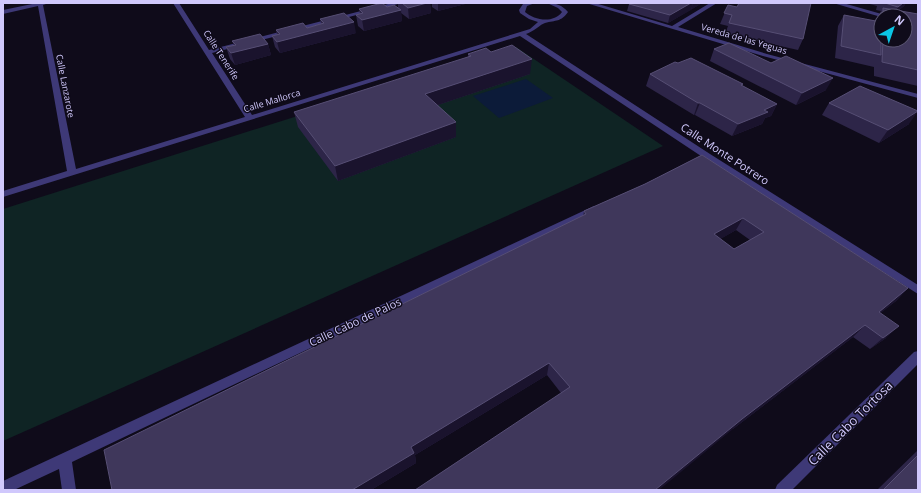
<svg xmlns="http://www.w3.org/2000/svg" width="921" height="493" viewBox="0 0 921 493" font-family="'Open Sans',sans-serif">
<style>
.green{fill:#0f2424}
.water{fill:#0c1b39}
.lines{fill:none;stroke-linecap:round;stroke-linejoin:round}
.minor{fill:#3e3977;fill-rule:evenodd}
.wall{fill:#2d2548;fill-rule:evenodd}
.shaded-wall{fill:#1a132d}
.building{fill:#3f375b;stroke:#564e74;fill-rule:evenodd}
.labels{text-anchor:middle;stroke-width:3;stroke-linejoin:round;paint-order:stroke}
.far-street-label{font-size:9px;fill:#d0c8fc;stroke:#0f0b1a}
.street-label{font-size:11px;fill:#d0c8fc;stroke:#0f0b1a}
.near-street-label{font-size:13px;fill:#d0c8fc;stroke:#0f0b1a}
</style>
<rect width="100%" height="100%" fill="#0f0b1a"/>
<polygon class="green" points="516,47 663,146 3,441 3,209"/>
<polygon class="water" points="526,79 553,98 499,118 473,96"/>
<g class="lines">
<g class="minor">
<path d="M 37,3 L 49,3 L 43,5 L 76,169 L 245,117 L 173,3 L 179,3 L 209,50 L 392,3 L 402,3 L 212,53 L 252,115 L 530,29 L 538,22 L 529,19 L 520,13 L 519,10 L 523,4 L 535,3 L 527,6 L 525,12 C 534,20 553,24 562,12 L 558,8 L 547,3 C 556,3 562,5 568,12 C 561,22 556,20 545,23 C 541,24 533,32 526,34 L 710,154 L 918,285 L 918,294 L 704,158 L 520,36 L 3,197 L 3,191 L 67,171 L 38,6 L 3,14 L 3,10 Z"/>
<polygon points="586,3 595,3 672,26 710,3 717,3 678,27 767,54 918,94 918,98 763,56"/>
<polygon points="833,3 843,3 885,15 881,17"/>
<polygon points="594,206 599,209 597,211 72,462 76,490 62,490 59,469 14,490 3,490 3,481"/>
<polygon points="918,351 918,364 792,490 775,490 777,485 914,352"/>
</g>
</g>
<g class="wall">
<polygon points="398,3 430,3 431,13 409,19 401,13 402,21 364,31 358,26 356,15 360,14 359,9 387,7 398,8"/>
<polygon points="432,3 469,3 438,11 432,7"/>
<polygon points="630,3 702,3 668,23 627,11 629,4"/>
<path d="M 866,3 L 906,3 L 904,6 L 898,11 L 918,14 L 918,86 L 874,76 L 874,67 L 835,58 L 838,26 L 844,15 L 875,21 L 881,11 L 876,10 L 877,6 ZM 881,16 L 905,16 L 905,40 L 881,40 Z"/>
<polygon points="728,5 803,39 798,50 725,34 728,26 720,24"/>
<polygon points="320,19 356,33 280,53 275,47 272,36 277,35 276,30 307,28 321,24"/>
<polygon points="232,41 268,44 271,55 235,65 230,59 226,47 234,46"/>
<polygon points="714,49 826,90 796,105 710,61"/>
<polygon points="491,52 530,74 438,105 456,137 338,181 298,127 294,112 468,58 468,54"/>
<polygon points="678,63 743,84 742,86 777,104 771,116 765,118 762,124 732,136 695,115 694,115 646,86 650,74"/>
<polygon points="829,103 909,124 879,143 822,115"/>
<path d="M 702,155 L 908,288 L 896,301 L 880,313 L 886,338 L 870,349 L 853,337 L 733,429 L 561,393 L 547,375 L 415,455 L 416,463 L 371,490 L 112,490 L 583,216 L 584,211 L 645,184 ZM 736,230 L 750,240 L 734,249 L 720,239 Z"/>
<polygon points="918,450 918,490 877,490"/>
</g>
<g class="shaded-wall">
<polygon points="426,3 430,3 431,13 409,19 408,8"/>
<polygon points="438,3 469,3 438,11"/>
<polygon points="691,3 693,3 691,10 668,23 670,15"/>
<polygon points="693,3 702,3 691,10"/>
<polygon points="903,3 906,3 904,6 894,14 898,7"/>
<polygon points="401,10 402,21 364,31 362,20"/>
<polygon points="354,22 356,33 280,53 277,42"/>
<polygon points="268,44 271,55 235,65 231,53"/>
<polygon points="532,59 530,74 426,109 425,94"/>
<polygon points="833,78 826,90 796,105 802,93"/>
<polygon points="698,103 700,103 695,115 694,115"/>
<polygon points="777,104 771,116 765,118 762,124 732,136 738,124"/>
<polygon points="918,111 909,124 879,143 888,130"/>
<polygon points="456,122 456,137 338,181 335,166"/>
<polygon points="743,218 736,230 707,247 714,234"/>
<polygon points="908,288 896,301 867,324 879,312"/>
<polygon points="865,325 853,337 733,429 659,490 655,490 742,419"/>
<polygon points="899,326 886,338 870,349 883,338"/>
<polygon points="549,363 547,375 415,455 416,463 371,490 352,490 411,447"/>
</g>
<g class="building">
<polygon points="382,3 387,7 394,5 401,10 362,20 356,15 363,13 359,9"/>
<polygon points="402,3 427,3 408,8"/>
<polygon points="630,3 691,3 670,15 629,4"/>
<polygon points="739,3 811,3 803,39 729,23 732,15 724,13 728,5 737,7"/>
<polygon points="885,3 903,3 898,7"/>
<polygon points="883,8 918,14 918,70 882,62 883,40 905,40 905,16 883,16"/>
<polygon points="344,13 354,22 277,42 272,36 280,34 276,30 303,23 307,28 324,23 320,19"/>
<polygon points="844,15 881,22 881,55 841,46"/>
<polygon points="260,34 268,44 231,53 226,47 236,45 232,41"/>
<polygon points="729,43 771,63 786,56 833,78 802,93 714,49"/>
<polygon points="512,45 532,59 425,94 456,122 335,166 294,112 471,56 468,54 486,48 491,52"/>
<polygon points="691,58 743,84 741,85 777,104 764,110 768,112 738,124 700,103 698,103 650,74 675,62 678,63"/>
<polygon points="860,86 918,111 888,130 829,103"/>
<path d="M 702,155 L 908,288 L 879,312 L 899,326 L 883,338 L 865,325 L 742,419 L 655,490 L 415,490 L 570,387 L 549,363 L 411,447 L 414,453 L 352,490 L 112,490 L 104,450 L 586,214 L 584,211 L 645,184 ZM 743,218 L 764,232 L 734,249 L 714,234 Z"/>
<polygon points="918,455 918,490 883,490"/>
</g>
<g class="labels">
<g class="far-street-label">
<text transform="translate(744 39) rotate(16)" y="3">Vereda de las Yeguas</text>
<text transform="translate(221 55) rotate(57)" y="3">Calle Tenerife</text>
<text transform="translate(65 86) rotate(79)" y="3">Calle Lanzarote</text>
<text transform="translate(272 101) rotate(-17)" y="3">Calle Mallorca</text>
</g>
<g class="street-label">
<text transform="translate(725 154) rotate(33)" y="4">Calle Monte Potrero</text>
<text transform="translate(355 322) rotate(-25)" y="4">Calle Cabo de Palos</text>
</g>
<g class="near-street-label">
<text transform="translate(850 423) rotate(-45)" y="5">Calle Cabo Tortosa</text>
</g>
</g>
<rect width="921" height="493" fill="none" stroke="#d0c8fc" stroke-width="8"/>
<g transform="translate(893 28) rotate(40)"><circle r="19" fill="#0f0b1a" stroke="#5c5774"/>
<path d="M0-3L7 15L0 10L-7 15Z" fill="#0bc5e5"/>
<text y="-6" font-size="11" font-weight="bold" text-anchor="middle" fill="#d0c8fc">N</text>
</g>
</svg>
